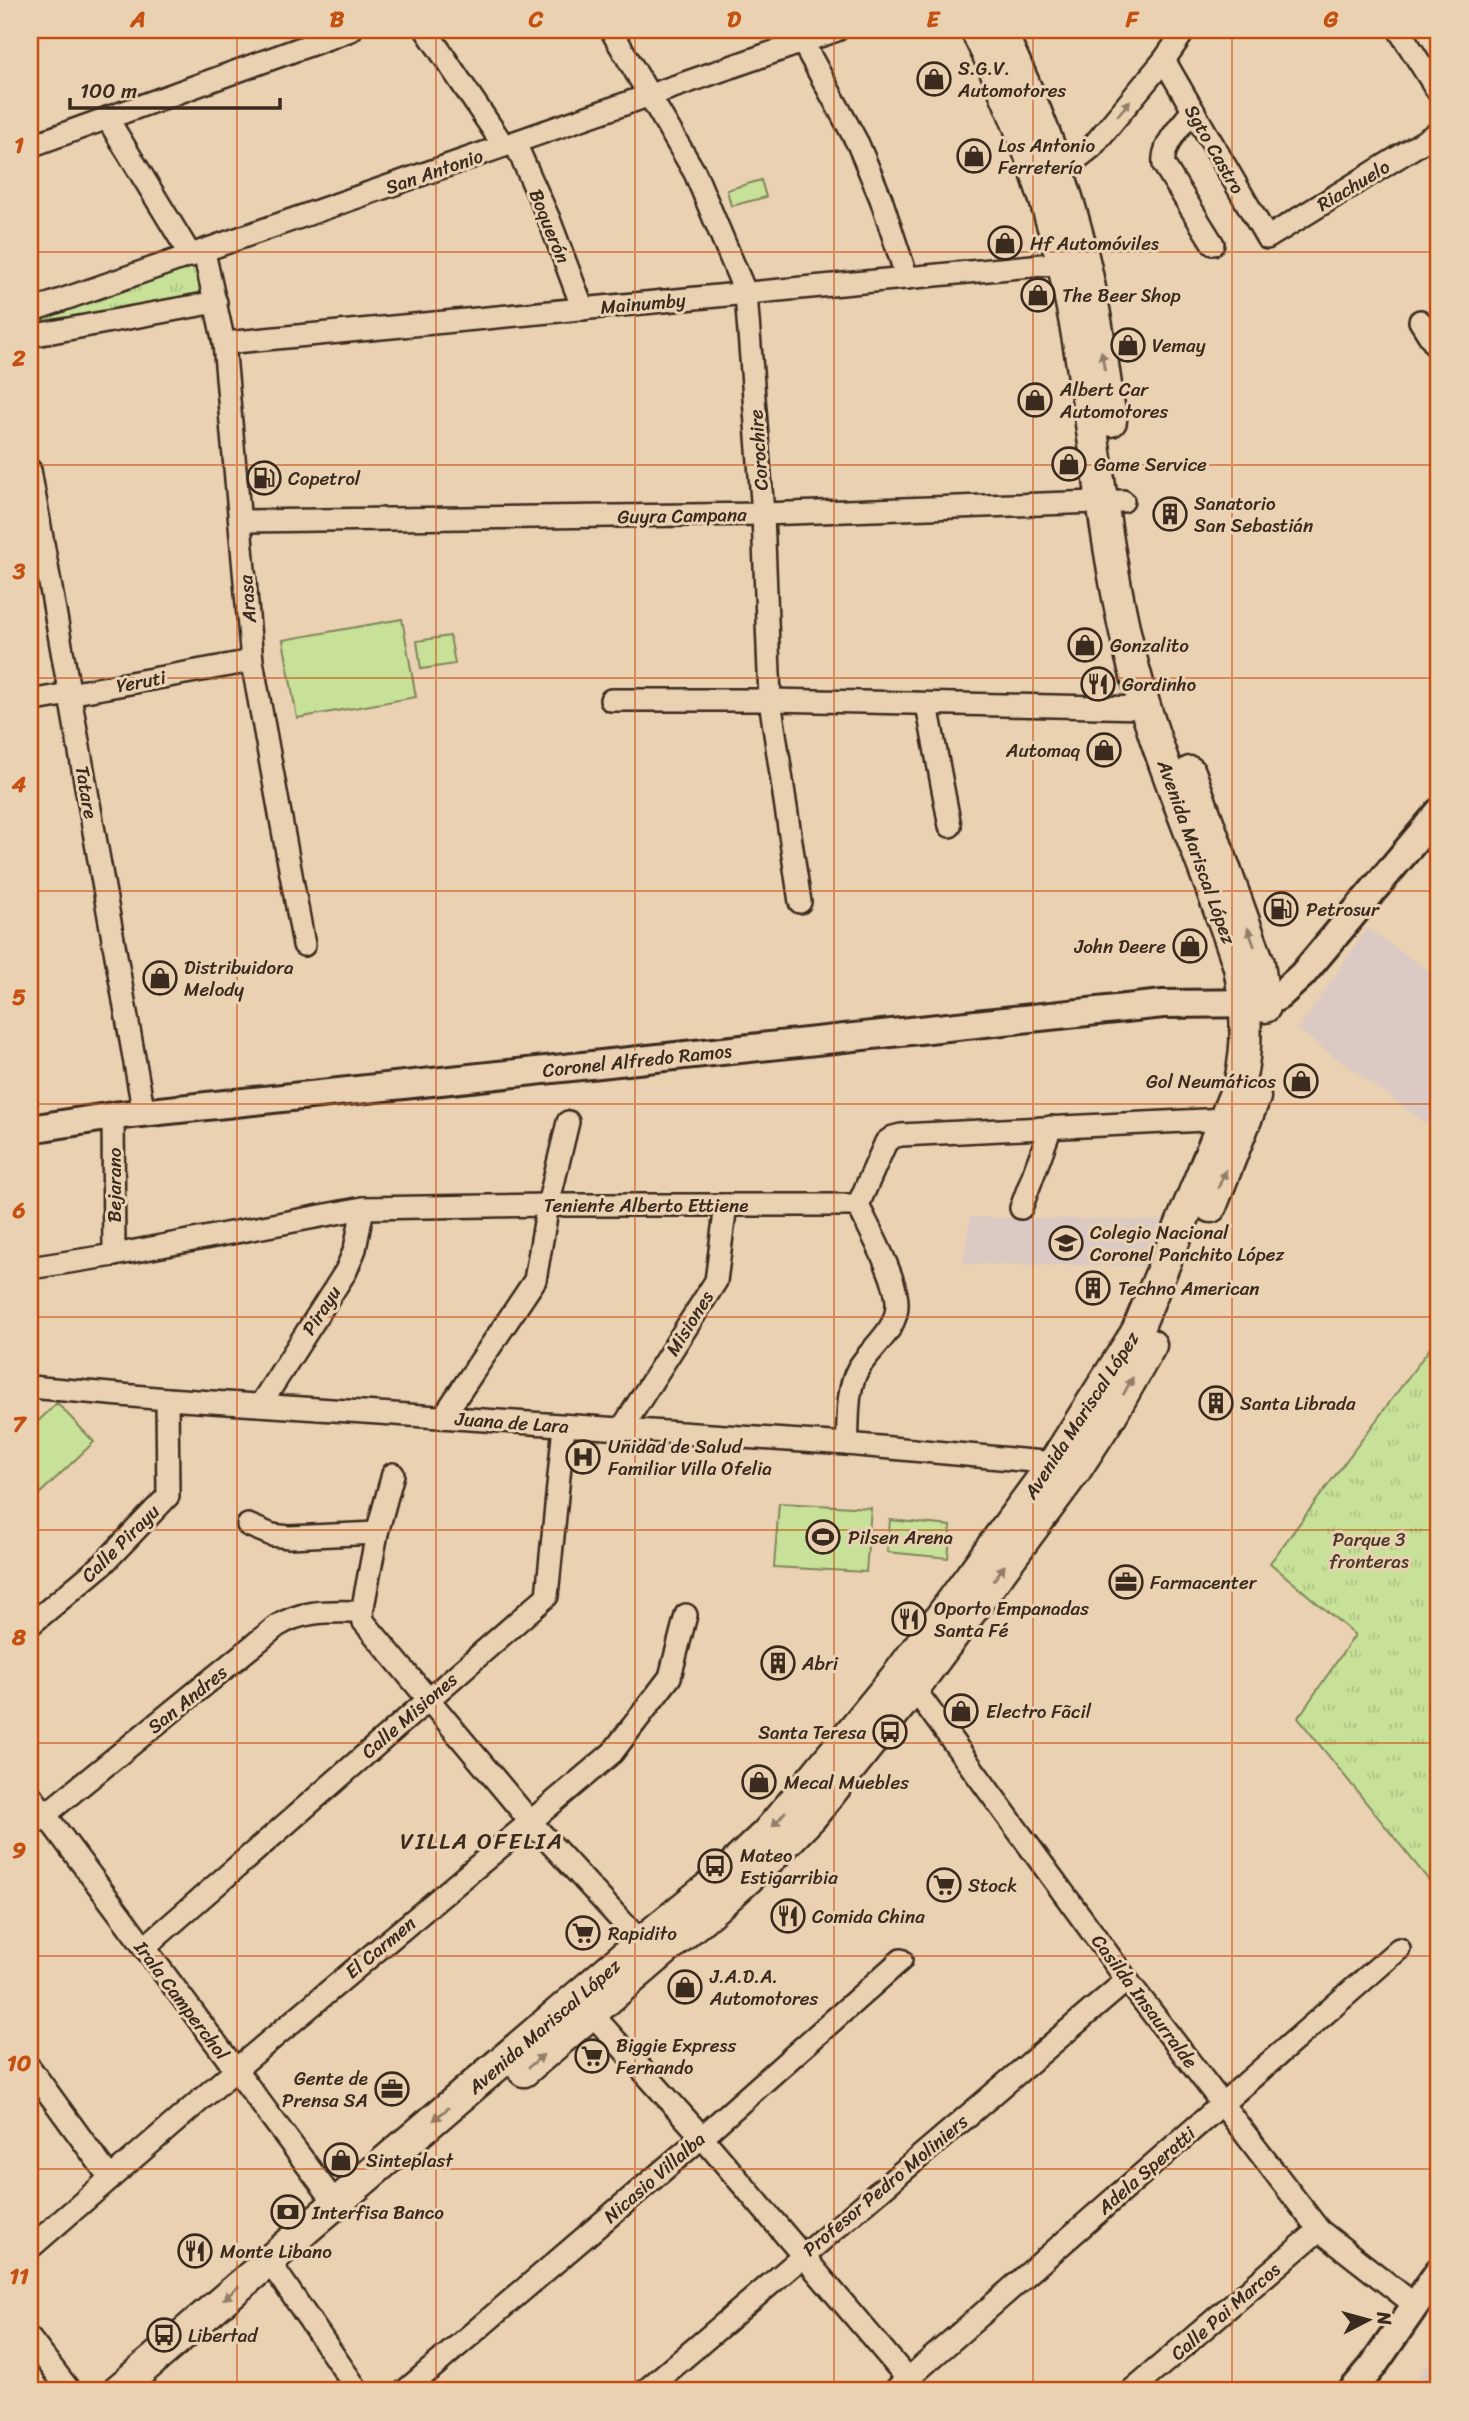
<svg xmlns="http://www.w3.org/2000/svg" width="1469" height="2421" viewBox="0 0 1469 2421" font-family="Sriracha,sans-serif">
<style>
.built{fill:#dacac3}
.grass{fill:#c7e198;stroke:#81865b;stroke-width:2}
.park{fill:url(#park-tufts);stroke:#81865b;stroke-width:2}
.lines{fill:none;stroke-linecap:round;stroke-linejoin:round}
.minor-casing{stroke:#3b2a1e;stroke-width:26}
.major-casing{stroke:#3b2a1e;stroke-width:32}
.highway-casing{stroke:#3b2a1e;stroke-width:35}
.minor{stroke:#ead1b2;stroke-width:21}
.major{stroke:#ead1b2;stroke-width:26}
.highway{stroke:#ead1b2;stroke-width:30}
.oneway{fill:#927e68}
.grid{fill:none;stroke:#c55010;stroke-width:2;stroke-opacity:0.55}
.labels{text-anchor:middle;stroke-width:6;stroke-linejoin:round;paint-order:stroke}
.poi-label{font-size:19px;fill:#3b2a1e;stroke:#ead1b2;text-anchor:start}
.street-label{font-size:19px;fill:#3b2a1e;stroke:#ead1b2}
.park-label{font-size:19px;fill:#493c2a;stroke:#ead1b2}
.quarter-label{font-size:23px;letter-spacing:2px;fill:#3b2a1e;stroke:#ead1b2}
.neatline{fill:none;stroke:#c55010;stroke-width:2.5}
.grid-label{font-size:23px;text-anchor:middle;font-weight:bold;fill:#c55010}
</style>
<defs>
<pattern id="park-tufts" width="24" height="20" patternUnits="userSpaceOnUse" patternTransform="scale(1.75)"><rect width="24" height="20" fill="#c7e198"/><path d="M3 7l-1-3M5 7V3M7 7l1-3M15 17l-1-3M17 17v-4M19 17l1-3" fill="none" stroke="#acc183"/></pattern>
</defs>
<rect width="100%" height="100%" fill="#ead1b2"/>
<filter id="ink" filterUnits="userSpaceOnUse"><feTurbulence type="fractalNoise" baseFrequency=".0143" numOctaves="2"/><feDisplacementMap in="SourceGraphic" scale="14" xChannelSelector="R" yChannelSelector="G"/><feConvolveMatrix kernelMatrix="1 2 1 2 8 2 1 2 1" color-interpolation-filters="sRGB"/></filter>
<g filter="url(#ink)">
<g class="built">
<polygon points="1367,928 1439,978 1439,1133 1298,1030"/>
<polygon points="970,1217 1176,1221 1155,1266 963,1264"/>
<polygon points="1439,2349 1439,2382 1432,2391 1404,2391 1413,2379 1415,2381"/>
</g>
<g class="grass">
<polygon points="761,180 766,197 731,206 727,190"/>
<polygon points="402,619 416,697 297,718 283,640"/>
<polygon points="450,636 455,664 421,669 417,641"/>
<polygon points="57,1403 94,1442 36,1497 30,1491 30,1429"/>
<polygon points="779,1503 871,1508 866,1572 774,1567"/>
<polygon points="890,1520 951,1526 948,1558 887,1552"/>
</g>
<g class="park">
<polygon points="198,263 207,293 30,326 30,321"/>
<polygon points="1439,1336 1439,1893 1298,1718 1355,1635 1270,1563"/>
</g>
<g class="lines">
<defs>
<g id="minor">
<polyline points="426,30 504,146"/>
<polyline points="611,30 695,173 746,294 763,514 770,700 800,902"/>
<polyline points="796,30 858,144 881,199 907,278"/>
<polyline points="1399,30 1439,93"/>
<polyline points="1164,60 1267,238 1439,132"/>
<path d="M 1193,110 C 1182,125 1161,144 1164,165 L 1213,244"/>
<polyline points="107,118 191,256"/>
<polyline points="515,143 549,219 583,309"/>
<polyline points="30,146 351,30"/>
<polyline points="1049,181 1092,147 1164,60 1185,30"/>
<polyline points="204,252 224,343 252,661 304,945"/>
<polyline points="30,311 837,30"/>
<polyline points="1420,321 1439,351"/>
<polyline points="30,336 216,302"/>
<polyline points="224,343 1063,263"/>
<polyline points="30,470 144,1114"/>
<polyline points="240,521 763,514 1123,501"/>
<polyline points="611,700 770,700 1145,708"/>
<polyline points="30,701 252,661"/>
<polyline points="927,705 950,826"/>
<polyline points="113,1116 114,1255"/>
<polyline points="858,1205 886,1142 893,1137 901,1135 1225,1119"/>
<polyline points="1021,1208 1051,1127"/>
<polyline points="30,1268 114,1255 363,1208 548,1205 858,1205"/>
<polyline points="30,1387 167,1399 847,1444 1066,1464"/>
<polyline points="260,1405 346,1271 355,1249 363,1208"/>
<polyline points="443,1417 535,1280 548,1205 568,1122"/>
<polyline points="621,1430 716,1281 726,1205"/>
<path d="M 847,1444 C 849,1419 846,1391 858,1369 C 870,1348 897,1331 897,1305 C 898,1280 869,1229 858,1205"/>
<polyline points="393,1474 377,1533 362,1612 363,1621 530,1821 650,1952"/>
<polyline points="248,1525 272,1535 289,1537 377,1533"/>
<polyline points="30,1625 103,1564 168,1496 167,1399"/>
<polyline points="907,1679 1127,1980 1319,2230 1415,2305"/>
<polyline points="30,1794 336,2204"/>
<path d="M 30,1827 L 277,1626 C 304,1609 332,1612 362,1612"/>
<polyline points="144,1948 547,1596 564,1426"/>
<polyline points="584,2005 702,2137 918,2391"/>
<polyline points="30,2068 110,2178"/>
<polyline points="30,2248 235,2070 612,1753 670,1677 686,1615"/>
<polyline points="269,2261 358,2391"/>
<polyline points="30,2339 70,2391"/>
<polyline points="405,2391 702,2137 901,1960"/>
<polyline points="645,2391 1127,1980"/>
<polyline points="894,2391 1399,1949"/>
<polyline points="1131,2391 1319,2230"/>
</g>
<g id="major">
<polyline points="30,1129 113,1116 1163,1004 1265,1003 1279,996 1302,975 1439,812"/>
<polyline points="1352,2391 1373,2366 1439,2271"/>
</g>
<g id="highway">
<path d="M 1000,30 C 1029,92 1057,158 1075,225 C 1093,289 1102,355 1111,421"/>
<polyline points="1190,772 1259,963 1265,1007"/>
<polyline points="1211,1207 1255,1097"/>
<polyline points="524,2071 732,1893 775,1854 812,1816 915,1687 1075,1471 1112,1414 1151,1345"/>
<path d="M 117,2391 L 641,1942 L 721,1877 L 766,1834 L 794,1801 L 900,1672 L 1055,1461 L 1137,1331 L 1240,1081 C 1249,1042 1246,1005 1239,967 C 1203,855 1150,747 1125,632 C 1101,523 1093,412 1071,303 C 1053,208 1019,117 976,30"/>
</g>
</defs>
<use href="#minor" class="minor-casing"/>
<use href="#major" class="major-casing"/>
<use href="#highway" class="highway-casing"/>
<use href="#minor" class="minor"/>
<use href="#major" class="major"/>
<use href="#highway" class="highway"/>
</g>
<defs><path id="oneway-solid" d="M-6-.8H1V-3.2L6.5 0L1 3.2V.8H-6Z" transform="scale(1.75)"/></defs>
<g class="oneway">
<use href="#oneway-solid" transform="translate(1124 108) rotate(-51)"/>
<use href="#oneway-solid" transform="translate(1103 361) rotate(-100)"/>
<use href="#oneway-solid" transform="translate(1251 937) rotate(-110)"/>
<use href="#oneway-solid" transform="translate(1222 1179) rotate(-67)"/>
<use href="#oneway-solid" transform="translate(1128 1386) rotate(-61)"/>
<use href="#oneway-solid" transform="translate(999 1573) rotate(-53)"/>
<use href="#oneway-solid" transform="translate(779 1819) rotate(131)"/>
<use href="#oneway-solid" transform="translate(536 2061) rotate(-40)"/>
<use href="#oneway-solid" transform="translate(441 2114) rotate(140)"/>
<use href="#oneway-solid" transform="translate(231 2293) rotate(140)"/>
</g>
</g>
<path class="grid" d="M 237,30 L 237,2391M 436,30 L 436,2391M 635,30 L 635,2391M 834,30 L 834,2391M 1033,30 L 1033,2391M 1232,30 L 1232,2391M 30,252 L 1439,252M 30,465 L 1439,465M 30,678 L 1439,678M 30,891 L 1439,891M 30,1104 L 1439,1104M 30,1317 L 1439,1317M 30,1530 L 1439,1530M 30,1743 L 1439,1743M 30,1956 L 1439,1956M 30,2169 L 1439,2169"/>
<defs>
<symbol id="shop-ring" viewBox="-11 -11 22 22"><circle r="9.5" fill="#ead1b2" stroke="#3b2a1e" stroke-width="1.5"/><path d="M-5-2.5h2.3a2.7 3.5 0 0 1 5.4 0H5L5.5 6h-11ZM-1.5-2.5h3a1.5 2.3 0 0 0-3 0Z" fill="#3b2a1e"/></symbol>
<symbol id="fuel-ring" viewBox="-11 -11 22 22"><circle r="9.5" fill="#ead1b2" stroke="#3b2a1e" stroke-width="1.5"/><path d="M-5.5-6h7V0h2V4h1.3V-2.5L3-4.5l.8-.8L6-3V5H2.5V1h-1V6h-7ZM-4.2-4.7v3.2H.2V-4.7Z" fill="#3b2a1e"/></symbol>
<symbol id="building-ring" viewBox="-11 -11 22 22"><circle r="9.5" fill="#ead1b2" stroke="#3b2a1e" stroke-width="1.5"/><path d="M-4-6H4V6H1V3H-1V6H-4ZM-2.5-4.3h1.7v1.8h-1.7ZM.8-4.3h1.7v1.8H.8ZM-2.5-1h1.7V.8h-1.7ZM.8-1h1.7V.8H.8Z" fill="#3b2a1e"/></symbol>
<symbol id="restaurant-ring" viewBox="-11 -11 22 22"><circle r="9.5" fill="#ead1b2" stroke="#3b2a1e" stroke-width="1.5"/><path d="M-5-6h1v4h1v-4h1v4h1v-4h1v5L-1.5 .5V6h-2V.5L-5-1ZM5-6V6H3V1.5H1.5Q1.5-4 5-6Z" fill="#3b2a1e"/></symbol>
<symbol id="school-ring" viewBox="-11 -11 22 22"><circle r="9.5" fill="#ead1b2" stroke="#3b2a1e" stroke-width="1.5"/><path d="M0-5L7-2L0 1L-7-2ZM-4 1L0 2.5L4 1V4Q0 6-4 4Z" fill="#3b2a1e"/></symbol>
<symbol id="hospital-ring" viewBox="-11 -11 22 22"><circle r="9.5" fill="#ead1b2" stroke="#3b2a1e" stroke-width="1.5"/><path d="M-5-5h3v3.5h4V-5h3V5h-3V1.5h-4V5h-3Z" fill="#3b2a1e"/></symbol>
<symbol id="stadium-ring" viewBox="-11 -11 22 22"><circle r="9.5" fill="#ead1b2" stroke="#3b2a1e" stroke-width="1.5"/><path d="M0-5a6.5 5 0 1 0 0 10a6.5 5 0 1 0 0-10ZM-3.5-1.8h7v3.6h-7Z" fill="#3b2a1e"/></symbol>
<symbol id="office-ring" viewBox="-11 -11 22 22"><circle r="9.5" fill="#ead1b2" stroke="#3b2a1e" stroke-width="1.5"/><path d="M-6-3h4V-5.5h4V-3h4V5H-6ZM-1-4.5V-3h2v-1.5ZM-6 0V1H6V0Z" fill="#3b2a1e"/></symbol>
<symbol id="bus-ring" viewBox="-11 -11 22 22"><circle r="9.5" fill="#ead1b2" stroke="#3b2a1e" stroke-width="1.5"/><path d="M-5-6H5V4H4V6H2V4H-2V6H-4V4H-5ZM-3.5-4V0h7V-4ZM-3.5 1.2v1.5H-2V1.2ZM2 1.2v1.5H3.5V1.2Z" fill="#3b2a1e"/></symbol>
<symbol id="supermarket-ring" viewBox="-11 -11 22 22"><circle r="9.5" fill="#ead1b2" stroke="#3b2a1e" stroke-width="1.5"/><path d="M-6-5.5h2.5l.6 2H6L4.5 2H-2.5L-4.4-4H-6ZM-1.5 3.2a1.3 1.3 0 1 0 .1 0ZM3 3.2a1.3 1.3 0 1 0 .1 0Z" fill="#3b2a1e"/></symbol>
<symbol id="bank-ring" viewBox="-11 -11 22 22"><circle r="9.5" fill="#ead1b2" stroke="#3b2a1e" stroke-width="1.5"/><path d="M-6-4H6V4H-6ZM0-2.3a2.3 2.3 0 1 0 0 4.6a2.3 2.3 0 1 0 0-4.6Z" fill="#3b2a1e"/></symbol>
</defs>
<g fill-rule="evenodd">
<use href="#shop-ring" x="915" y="60" width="38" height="38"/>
<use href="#shop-ring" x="955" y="137" width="38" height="38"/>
<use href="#shop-ring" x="986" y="224" width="38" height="38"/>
<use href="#shop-ring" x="1019" y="276" width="38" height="38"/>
<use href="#shop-ring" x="1109" y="326" width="38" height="38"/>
<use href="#shop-ring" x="1016" y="381" width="38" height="38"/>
<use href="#shop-ring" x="1050" y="445" width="38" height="38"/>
<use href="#fuel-ring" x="245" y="459" width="38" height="38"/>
<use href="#building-ring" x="1151" y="495" width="38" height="38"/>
<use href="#shop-ring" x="1066" y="626" width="38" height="38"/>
<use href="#restaurant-ring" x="1079" y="665" width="38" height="38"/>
<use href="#shop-ring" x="1085" y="731" width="38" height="38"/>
<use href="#fuel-ring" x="1262" y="890" width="38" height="38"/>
<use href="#shop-ring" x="1171" y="927" width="38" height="38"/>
<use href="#shop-ring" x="141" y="959" width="38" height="38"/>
<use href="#shop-ring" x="1282" y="1062" width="38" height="38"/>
<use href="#school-ring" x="1047" y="1224" width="38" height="38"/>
<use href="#building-ring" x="1074" y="1269" width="38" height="38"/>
<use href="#building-ring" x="1197" y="1384" width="38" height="38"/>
<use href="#hospital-ring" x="564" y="1438" width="38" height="38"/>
<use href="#stadium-ring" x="804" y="1518" width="38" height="38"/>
<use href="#office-ring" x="1107" y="1563" width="38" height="38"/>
<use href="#restaurant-ring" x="890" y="1600" width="38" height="38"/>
<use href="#building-ring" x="759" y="1644" width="38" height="38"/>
<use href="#shop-ring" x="942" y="1692" width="38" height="38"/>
<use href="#bus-ring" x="871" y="1713" width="38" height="38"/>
<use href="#shop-ring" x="740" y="1763" width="38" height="38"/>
<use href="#bus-ring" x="696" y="1847" width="38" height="38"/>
<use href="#supermarket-ring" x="925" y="1866" width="38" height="38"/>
<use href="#restaurant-ring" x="769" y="1897" width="38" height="38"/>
<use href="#supermarket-ring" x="564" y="1914" width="38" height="38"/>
<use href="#shop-ring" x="666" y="1968" width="38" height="38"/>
<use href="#supermarket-ring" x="573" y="2037" width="38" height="38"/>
<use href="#office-ring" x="373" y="2070" width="38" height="38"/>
<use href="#shop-ring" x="322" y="2141" width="38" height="38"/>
<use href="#bank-ring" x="269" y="2193" width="38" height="38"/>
<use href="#restaurant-ring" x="176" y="2232" width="38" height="38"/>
<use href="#bus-ring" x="145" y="2316" width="38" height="38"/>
</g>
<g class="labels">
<g class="poi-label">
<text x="958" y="75">S.G.V.<tspan x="958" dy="22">Automotores</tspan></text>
<text x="998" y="152">Los Antonio<tspan x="998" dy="22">Ferretería</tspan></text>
<text x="1030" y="250">Hf Automóviles</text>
<text x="1062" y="302">The Beer Shop</text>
<text x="1152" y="352">Vemay</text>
<text x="1060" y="396">Albert Car<tspan x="1060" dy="22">Automotores</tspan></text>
<text x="1094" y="471">Game Service</text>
<text x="288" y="485">Copetrol</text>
<text x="1194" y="510">Sanatorio<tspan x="1194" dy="22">San Sebastián</tspan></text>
<text x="1110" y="652">Gonzalito</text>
<text x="1122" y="691">Gordinho</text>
<text x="1080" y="757" text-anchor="end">Automaq</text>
<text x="1306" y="916">Petrosur</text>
<text x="1166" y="953" text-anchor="end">John Deere</text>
<text x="184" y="974">Distribuidora<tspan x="184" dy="22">Melody</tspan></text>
<text x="1276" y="1088" text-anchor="end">Gol Neumáticos</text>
<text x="1090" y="1239">Colegio Nacional<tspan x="1090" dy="22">Coronel Panchito López</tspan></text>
<text x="1118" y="1295">Techno American</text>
<text x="1240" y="1410">Santa Librada</text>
<text x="608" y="1453">Unidad de Salud<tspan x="608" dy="22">Familiar Villa Ofelia</tspan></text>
<text x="848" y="1544">Pilsen Arena</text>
<text x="1150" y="1589">Farmacenter</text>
<text x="934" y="1615">Oporto Empanadas<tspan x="934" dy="22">Santa Fé</tspan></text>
<text x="802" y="1670">Abri</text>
<text x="986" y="1718">Electro Fãcil</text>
<text x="866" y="1739" text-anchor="end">Santa Teresa</text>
<text x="784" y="1789">Mecal Muebles</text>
<text x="740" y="1862">Mateo<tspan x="740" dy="22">Estigarribia</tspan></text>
<text x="968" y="1892">Stock</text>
<text x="812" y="1923">Comida China</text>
<text x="608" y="1940">Rapidito</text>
<text x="710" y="1983">J.A.D.A.<tspan x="710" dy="22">Automotores</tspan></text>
<text x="616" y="2052">Biggie Express<tspan x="616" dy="22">Fernando</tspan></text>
<text x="368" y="2085" text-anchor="end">Gente de<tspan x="368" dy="22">Prensa SA</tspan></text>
<text x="366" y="2167">Sinteplast</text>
<text x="312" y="2219">Interfisa Banco</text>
<text x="220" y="2258">Monte Libano</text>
<text x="188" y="2342">Libertad</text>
</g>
<g class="street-label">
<text transform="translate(1215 149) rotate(60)" y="7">Sgto Castro</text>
<text transform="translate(434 171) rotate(-19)" y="7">San Antonio</text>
<text transform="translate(1353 185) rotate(-31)" y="7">Riachuelo</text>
<text transform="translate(550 226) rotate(68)" y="7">Boquerón</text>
<text transform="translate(643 303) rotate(-5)" y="7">Mainumby</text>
<text transform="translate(758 450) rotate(-94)" y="7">Corochire</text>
<text transform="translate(682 515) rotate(-1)" y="7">Guyra Campana</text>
<text transform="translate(247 599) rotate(-95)" y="7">Arasa</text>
<text transform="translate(141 681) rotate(-11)" y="7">Yeruti</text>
<text transform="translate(87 792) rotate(80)" y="7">Tatare</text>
<text transform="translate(1197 852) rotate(70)" y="7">Avenida Mariscal López</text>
<text transform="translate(637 1060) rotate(-6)" y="7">Coronel Alfredo Ramos</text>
<text transform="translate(114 1185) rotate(-90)" y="7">Bejarano</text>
<text x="646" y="1212">Teniente Alberto Ettiene</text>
<text transform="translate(321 1310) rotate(-57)" y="7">Pirayu</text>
<text transform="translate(689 1323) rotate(-58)" y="7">Misiones</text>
<text transform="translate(1081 1415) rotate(-57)" y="7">Avenida Mariscal López</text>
<text transform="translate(512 1422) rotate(4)" y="7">Juana de Lara</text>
<text transform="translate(120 1543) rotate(-45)" y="7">Calle Pirayu</text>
<text transform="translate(187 1699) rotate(-39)" y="7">San Andres</text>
<text transform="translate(409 1715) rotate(-41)" y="7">Calle Misiones</text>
<text transform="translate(380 1947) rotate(-40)" y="7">El Carmen</text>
<text transform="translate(182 2000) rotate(53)" y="7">Irala Camperchol</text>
<text transform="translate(1145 2001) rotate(53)" y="7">Casilda Insaurralde</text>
<text transform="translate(544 2026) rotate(-41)" y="7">Avenida Mariscal López</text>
<text transform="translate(1146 2170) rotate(-41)" y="7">Adela Speratti</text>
<text transform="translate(654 2177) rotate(-41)" y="7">Nicasio Villalba</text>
<text transform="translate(885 2185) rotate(-40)" y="7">Profesor Pedro Moliniers</text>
<text transform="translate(1225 2311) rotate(-41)" y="7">Calle Pai Marcos</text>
</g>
<g class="park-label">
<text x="1369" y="1546">Parque 3<tspan x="1369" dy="22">fronteras</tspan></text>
</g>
<g class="quarter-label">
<text x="482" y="1849">VILLA OFELIA</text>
</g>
</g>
<rect width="1469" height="2421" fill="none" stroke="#ead1b2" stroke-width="77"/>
<g transform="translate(1368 2320) rotate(84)" stroke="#ead1b2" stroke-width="5" paint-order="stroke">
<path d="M0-5L12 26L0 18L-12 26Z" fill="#3b2a1e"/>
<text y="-10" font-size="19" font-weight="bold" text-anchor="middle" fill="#3b2a1e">N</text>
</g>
<path d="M70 98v10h210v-10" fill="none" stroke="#3b2a1e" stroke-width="3.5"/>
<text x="80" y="98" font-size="21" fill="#3b2a1e" stroke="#ead1b2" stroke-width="5" paint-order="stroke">100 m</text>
<rect x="38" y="38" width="1392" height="2344" class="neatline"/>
<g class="grid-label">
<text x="138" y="27">A</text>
<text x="337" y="27">B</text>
<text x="536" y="27">C</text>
<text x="734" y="27">D</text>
<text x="933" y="27">E</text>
<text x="1132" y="27">F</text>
<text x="1331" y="27">G</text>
<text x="19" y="153">1</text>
<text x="19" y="366">2</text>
<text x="19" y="579">3</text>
<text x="19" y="792">4</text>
<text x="19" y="1005">5</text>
<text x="19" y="1218">6</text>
<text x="19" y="1432">7</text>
<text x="19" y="1645">8</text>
<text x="19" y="1858">9</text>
<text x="19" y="2071">10</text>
<text x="19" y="2284">11</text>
</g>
</svg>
